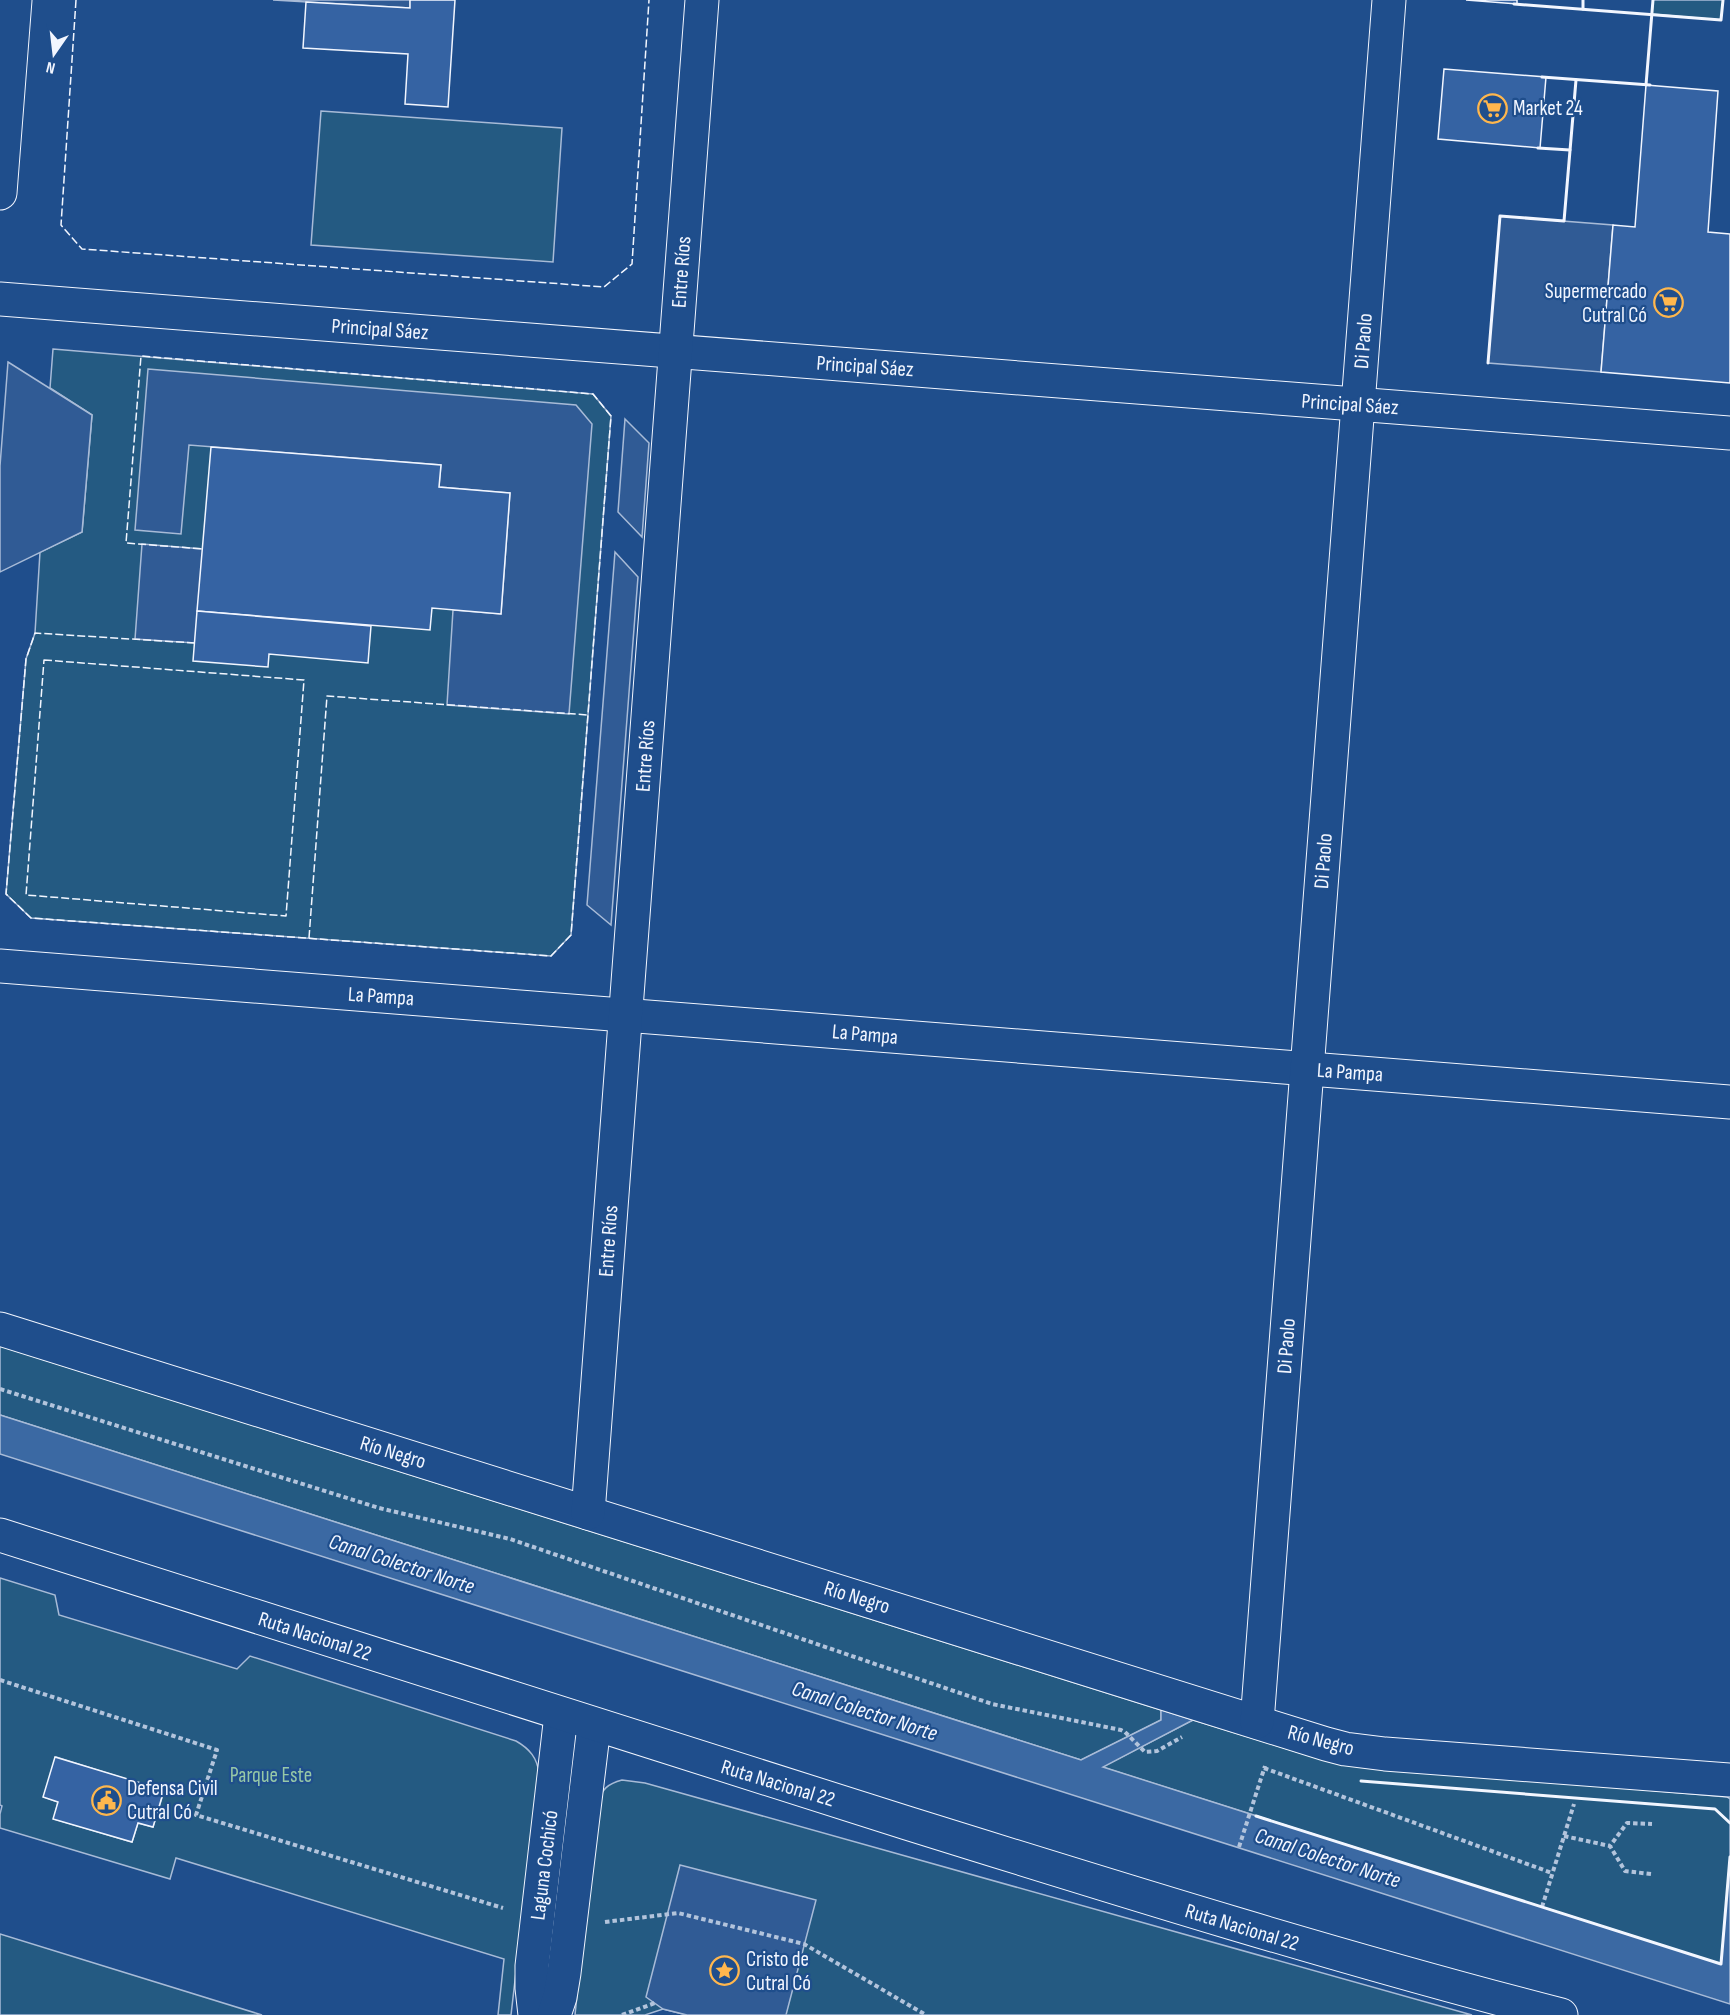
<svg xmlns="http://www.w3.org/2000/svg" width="1730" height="2015" viewBox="0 0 1730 2015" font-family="'Sofia Sans Condensed',sans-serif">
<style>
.green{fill:#245a82;stroke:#a8bbd7;stroke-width:1.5;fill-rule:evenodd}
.parking{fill:#305b95;stroke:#a8bbd7;stroke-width:1.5}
.water{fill:#3b69a3;stroke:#a8bbd7;stroke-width:1.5}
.building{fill:#3563a3;stroke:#f2f6ff;stroke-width:1.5}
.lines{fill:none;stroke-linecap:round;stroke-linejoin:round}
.minor-casing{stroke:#f2f6ff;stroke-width:35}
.highway-casing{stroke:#f2f6ff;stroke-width:35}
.path{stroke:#b3c4dc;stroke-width:4;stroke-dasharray:4.5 3;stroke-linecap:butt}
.minor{stroke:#1f4e8c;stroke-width:33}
.highway{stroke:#1f4e8c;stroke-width:33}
.fence{stroke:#f2f6ff;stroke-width:1.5;stroke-dasharray:8 3;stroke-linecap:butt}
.wall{stroke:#f2f6ff;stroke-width:3}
.labels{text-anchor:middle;stroke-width:4.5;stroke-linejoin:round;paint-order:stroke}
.poi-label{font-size:21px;fill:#f2f6ff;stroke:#1f4e8c;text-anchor:start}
.street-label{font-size:21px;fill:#f2f6ff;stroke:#1f4e8c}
.park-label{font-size:21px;fill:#97c8a6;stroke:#1f4e8c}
.water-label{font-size:22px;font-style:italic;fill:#f2f6ff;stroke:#1f4e8c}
</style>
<rect width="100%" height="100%" fill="#1f4e8c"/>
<g class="green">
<polygon points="1653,0 1723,0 1721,20 1652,14"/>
<polygon points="321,111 562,128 553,262 311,245"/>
<polygon points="53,349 593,394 611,416 571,935 551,956 31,918 6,894 26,659 35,633 40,552 82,532 92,415 50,388"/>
<polygon points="0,1346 1161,1710 1161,1720 1081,1760 0,1415"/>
<path d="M 0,1578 L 55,1595 L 59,1615 L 237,1669 L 250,1656 L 516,1741 C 530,1749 537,1758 539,1773 L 511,2015 L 498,2015 L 504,1959 L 176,1858 L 170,1879 L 0,1828 L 0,1814 L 2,1806 L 0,1805 ZM 56,1757 L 164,1791 L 153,1827 L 138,1823 L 132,1842 L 54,1819 L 58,1802 L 44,1797 Z"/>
<polygon points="1193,1720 1317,1758 1338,1763 1727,1797 1730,1799 1730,1857 1721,1964 1102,1767"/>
<path d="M 622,1780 L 645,1783 L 1472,2015 L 687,2015 L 663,2009 L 645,2015 L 575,2015 L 597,1802 C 603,1789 607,1784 622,1780 Z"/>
<polygon points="0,1934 262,2015 0,2015"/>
</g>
<g class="parking">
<polygon points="273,0 410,0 410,8"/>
<polygon points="1500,216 1613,225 1601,372 1488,363"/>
<polygon points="8,362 92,415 82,532 0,572 0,466"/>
<polygon points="148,369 576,405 592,424 569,714 447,705 453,610 501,614 510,493 439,487 441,465 189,445 181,534 135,530"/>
<polygon points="625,419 649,443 642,537 618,512"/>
<polygon points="142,544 203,549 195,643 135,639"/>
<polygon points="615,552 638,577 611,925 587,905"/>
<polygon points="680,1865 816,1900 786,2015 687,2015 663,2009 646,1997"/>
</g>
<polygon class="water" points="0,1415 1081,1760 1161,1720 1161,1710 1193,1720 1103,1767 1721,1964 1730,1857 1730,2004 0,1454"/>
<g class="building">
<polygon points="410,0 455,0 448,107 405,104 408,54 303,48 306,2 410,8"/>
<polygon points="1466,0 1517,0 1517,4"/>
<polygon points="1444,69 1546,77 1540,148 1438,139"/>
<polygon points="1646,85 1718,91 1708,232 1730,234 1730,383 1601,372 1613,225 1635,227"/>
<polygon points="211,447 441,465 439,487 510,493 501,614 432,608 430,630 197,611"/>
<polygon points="197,611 371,626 368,663 269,654 268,667 193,661"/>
<polygon points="55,1757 164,1790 153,1827 138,1823 132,1842 53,1819 58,1802 43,1797"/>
</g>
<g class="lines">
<defs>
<g id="minor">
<polyline points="0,193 15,0"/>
<polyline points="0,299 1730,433"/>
<polyline points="0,966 1730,1102"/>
<polyline points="0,1329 1326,1744 1345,1749 1385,1754 1730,1780"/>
<polyline points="588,1513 702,0"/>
<polyline points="1257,1722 1389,0"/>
<polyline points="535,2015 532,1988 532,1966 561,1715"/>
<polyline points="554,2015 560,1997 564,1973 594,1726"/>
</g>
<path id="highway" d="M 0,1535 C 302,1632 604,1729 907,1823 C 1125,1891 1340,1958 1561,2015"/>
</defs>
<use href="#minor" class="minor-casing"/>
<use href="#highway" class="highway-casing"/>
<g class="path">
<polyline points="0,1389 379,1508 510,1539 992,1704 1121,1730 1125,1732 1145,1752 1157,1751 1182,1737"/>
<polyline points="0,1680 217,1750 196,1815 503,1908"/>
<polyline points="1264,1768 1552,1873"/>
<polyline points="1564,1836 1610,1846"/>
<polyline points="1239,1847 1265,1766"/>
<polyline points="1651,1874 1625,1871 1610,1846 1627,1823 1652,1824"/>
<polyline points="1542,1907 1574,1804"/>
<polyline points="605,1922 678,1913 804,1944 926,2015"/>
<polyline points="622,2015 655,2003"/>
</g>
<use href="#minor" class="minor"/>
<use href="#highway" class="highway"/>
<g class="fence">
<polyline points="76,0 61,225 82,249 604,287 632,264 649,0"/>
<polyline points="195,643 35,633 26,659 6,894 31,918 551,956 571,935 611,416 593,394 141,356 126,543 203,549"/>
<polygon points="44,660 304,680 286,916 26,895"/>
<polyline points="309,938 327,696 588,715"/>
</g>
<g class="wall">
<polyline points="1514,4 1721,20 1723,0"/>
<polyline points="1583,9 1583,0"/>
<polyline points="1542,77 1650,85"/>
<polyline points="1646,85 1653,0"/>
<polyline points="1538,148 1570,150"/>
<polyline points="1488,363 1500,216 1564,221 1576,80"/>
<polyline points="1361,1781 1715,1809 1730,1823"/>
<polyline points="1256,1816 1721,1964 1730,1857"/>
</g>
</g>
<defs>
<symbol id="supermarket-ring" viewBox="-11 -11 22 22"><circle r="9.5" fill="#1f4e8c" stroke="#ffb74d" stroke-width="1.5"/><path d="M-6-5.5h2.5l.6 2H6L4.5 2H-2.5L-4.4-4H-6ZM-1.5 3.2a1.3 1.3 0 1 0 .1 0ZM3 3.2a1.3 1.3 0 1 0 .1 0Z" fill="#ffb74d"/></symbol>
<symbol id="civic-ring" viewBox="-11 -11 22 22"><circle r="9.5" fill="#1f4e8c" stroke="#ffb74d" stroke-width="1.5"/><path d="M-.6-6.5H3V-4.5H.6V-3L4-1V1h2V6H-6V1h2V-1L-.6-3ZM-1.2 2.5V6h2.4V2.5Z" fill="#ffb74d"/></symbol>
<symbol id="sight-ring" viewBox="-11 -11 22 22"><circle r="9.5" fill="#1f4e8c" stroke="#ffb74d" stroke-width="1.5"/><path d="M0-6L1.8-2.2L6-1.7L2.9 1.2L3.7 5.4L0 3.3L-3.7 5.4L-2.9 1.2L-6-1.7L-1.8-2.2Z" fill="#ffb74d"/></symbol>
</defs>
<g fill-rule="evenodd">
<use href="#supermarket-ring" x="1476" y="92" width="33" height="33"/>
<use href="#supermarket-ring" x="1652" y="286" width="33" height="33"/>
<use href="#civic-ring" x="90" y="1784" width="33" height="33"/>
<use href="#sight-ring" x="708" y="1954" width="33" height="33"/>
</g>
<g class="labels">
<g class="poi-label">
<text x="1513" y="115">Market 24</text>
<text x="1647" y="298" text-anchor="end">Supermercado<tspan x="1647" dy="24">Cutral Có</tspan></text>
<text x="127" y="1795">Defensa Civil<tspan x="127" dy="24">Cutral Có</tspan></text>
<text x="746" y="1966">Cristo de<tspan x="746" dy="24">Cutral Có</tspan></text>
</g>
<g class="street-label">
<text transform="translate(681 272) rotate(-86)" y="7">Entre Ríos</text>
<text transform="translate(380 329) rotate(4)" y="7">Principal Sáez</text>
<text transform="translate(1363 341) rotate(-86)" y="7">Di Paolo</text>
<text transform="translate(865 366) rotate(4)" y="7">Principal Sáez</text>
<text transform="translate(1350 404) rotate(4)" y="7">Principal Sáez</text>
<text transform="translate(645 756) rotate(-86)" y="7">Entre Ríos</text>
<text transform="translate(1323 861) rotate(-86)" y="7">Di Paolo</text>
<text transform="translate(381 996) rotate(4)" y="7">La Pampa</text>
<text transform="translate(865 1034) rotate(5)" y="7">La Pampa</text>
<text transform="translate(1350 1072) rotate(4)" y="7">La Pampa</text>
<text transform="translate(608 1241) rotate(-86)" y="7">Entre Ríos</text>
<text transform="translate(1286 1346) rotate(-86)" y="7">Di Paolo</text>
<text transform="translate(393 1452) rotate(17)" y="7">Río Negro</text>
<text transform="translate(857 1597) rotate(17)" y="7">Río Negro</text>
<text transform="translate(315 1636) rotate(18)" y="7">Ruta Nacional 22</text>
<text transform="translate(1321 1740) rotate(15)" y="7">Río Negro</text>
<text transform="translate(778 1783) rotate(17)" y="7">Ruta Nacional 22</text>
<text transform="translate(544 1865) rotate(-83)" y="7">Laguna Cochicó</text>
<text transform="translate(1242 1927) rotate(17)" y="7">Ruta Nacional 22</text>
</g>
<g class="park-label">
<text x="271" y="1782">Parque Este</text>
</g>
<g class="water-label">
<text transform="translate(402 1563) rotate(18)" y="8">Canal Colector Norte</text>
<text transform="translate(865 1710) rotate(18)" y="8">Canal Colector Norte</text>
<text transform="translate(1328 1857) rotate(18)" y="8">Canal Colector Norte</text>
</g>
</g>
<g transform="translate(54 54) rotate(194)" stroke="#1f4e8c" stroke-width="4.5" paint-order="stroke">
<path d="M0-4.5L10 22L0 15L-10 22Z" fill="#f2f6ff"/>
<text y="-9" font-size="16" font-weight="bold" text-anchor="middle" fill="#f2f6ff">N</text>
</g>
</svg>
